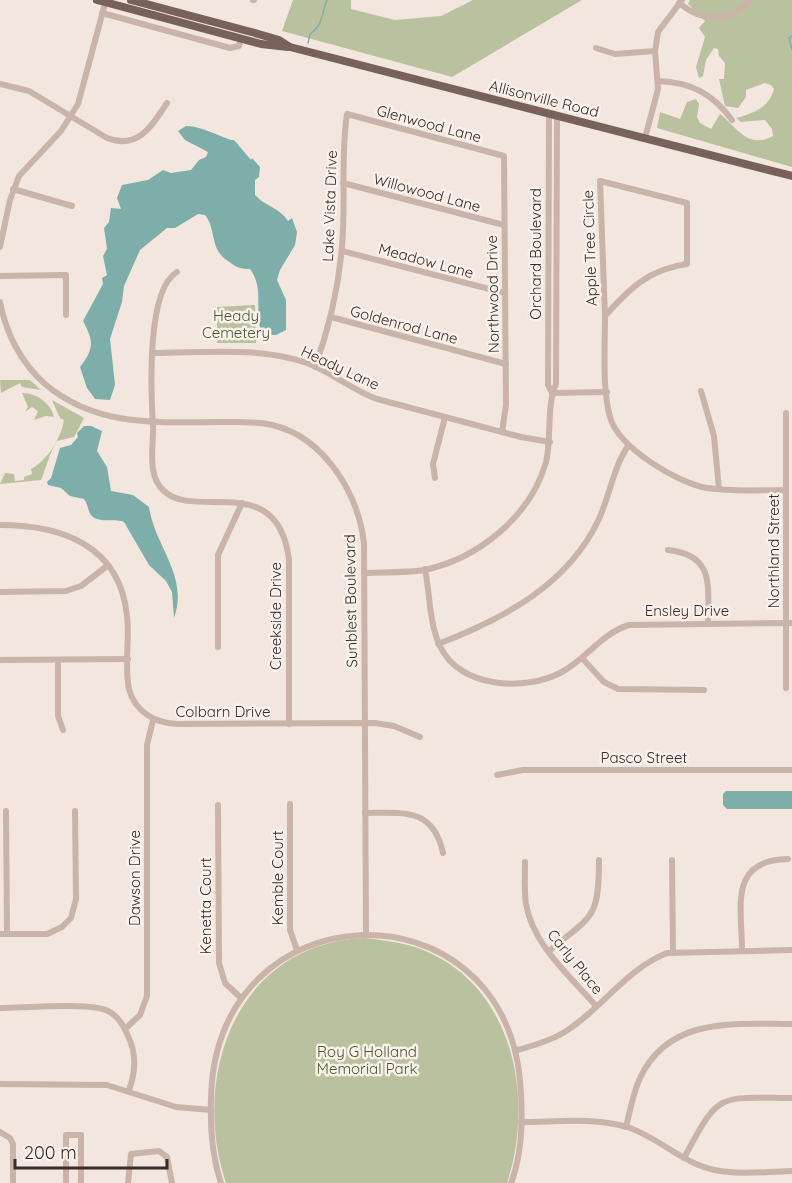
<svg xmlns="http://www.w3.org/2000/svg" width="792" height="1183" viewBox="0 0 792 1183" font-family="Quicksand,sans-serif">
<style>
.green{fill:#bac19e}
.water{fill:#7eaeaa}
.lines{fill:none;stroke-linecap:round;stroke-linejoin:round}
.stream{stroke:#7eaeaa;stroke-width:1.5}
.minor{stroke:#cab4aa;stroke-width:6}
.major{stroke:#79615b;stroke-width:8}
.labels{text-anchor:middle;stroke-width:5;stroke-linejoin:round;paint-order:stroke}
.street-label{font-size:15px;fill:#382c2a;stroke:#faf1eb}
.park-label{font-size:15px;fill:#4d562e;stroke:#faf1eb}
</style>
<rect width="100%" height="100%" fill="#f2e6de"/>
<g class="green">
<polygon points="293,0 351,0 351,9 395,20 441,16 473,0 582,0 452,77 282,31"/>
<path d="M 690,0 L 792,0 L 792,167 L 657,128 L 660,112 L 680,119 L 687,102 L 696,99 L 699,104 L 697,117 L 700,123 L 711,129 L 720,114 C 736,126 747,150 773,136 L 772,129 L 765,120 L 741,122 L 736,118 C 753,113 769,108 774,89 L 771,85 L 765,83 L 746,90 L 746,97 L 738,108 L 725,106 L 719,79 L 724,79 L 725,63 L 719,56 L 718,49 L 714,48 L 706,60 L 703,76 L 699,78 L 696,67 L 705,37 L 699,28 L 705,21 L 688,4 Z"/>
<polygon points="255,305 256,343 217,343 217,307"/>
<polygon points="0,380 30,380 41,390 22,387 20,383 1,393"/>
<path d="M 22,393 C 35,392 52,404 54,417 L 46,416 L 34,420 L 38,411 L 32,407 L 25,412 L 28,407 Z"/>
<path d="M 52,400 L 84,418 L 74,437 L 57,441 C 49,454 47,466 41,480 L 0,484 L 5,473 L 14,474 L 15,481 L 24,480 L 24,477 L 32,474 L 31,469 C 48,460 61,438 64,420 L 60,418 Z"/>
<path d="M 365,938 C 388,941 411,943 432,954 C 515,994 534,1101 507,1183 L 226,1183 C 190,1075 237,943 365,938 Z"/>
</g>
<g class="water">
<path d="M 186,126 C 204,126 227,141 234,140 L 251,160 L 252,158 L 260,167 L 259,177 L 255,180 L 255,195 C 266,207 279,207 288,221 L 292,218 L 297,232 L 295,245 L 280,270 L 277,280 L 286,300 L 286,330 L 276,335 L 263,335 C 252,314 266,290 250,269 C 239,269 236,267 228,261 C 209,249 217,230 205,215 L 198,214 L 175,228 L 167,228 L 140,250 L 124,286 L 122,302 L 110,339 L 115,385 L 110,400 L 95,399 L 87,388 L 80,367 C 95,348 93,340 83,321 L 103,284 L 102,278 L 107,275 L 103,256 L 107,249 L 104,228 L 109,222 L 111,208 L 121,209 L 117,198 L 122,185 L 148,180 L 163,170 L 171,173 L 191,170 L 199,160 L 206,157 L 208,152 L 185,140 L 178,131 Z"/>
<path d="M 84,426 L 91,426 L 102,431 L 97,451 L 107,467 L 111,491 L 133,495 L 149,507 C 155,547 189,576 174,618 L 172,592 L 166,581 L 149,565 L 124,522 C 114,518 101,523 93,517 C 87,512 89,505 84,499 L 70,496 L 61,488 L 48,485 L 47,482 L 51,478 L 60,448 L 71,445 L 78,437 L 77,433 Z"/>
<polygon points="726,791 792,791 792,809 727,809 723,805 723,794"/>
</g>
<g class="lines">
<g class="stream">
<polyline points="792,36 789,38 792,50"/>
<path d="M 308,43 L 310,34 C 324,24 321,14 327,0"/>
</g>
<g class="minor">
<polyline points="253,0 254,0"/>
<path d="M 679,3 C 702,22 729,24 750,0"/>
<polyline points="102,13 230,48 239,46 241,39"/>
<polyline points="596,48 615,54 655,51"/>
<path d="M 658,81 C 691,82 713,94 732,120"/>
<path d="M 0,84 L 29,91 L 107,138 C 138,150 152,126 167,103"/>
<polyline points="549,115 548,385 552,393"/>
<polyline points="645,138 658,89 655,51 658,32 682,0"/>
<path d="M 600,181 L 687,203 L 687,264 C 649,269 629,289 605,316 Z"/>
<polyline points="343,183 504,225"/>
<polyline points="13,189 72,206"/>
<polyline points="0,247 10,200 19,176 61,131 78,104 106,0"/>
<polyline points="342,251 505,293"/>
<path d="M 177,272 C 146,290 151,393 153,425 C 154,446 146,475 164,491 C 196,521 278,469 289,560 L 289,724"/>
<polyline points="0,276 66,275 66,315"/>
<path d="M 0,302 C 6,333 21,363 45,384 C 97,428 158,422 222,422 C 238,422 256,421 272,425 C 324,437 358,493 364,543 L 366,934"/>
<path d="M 605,316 C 605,346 602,389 610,417 C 618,447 677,483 707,488 C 732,492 760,490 786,490"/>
<polyline points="331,317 506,364"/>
<path d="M 152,353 C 202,353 258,346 307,363 C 331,372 352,390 377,399 L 521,437 L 550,442"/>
<path d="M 315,367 C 331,323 341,277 343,230 C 345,191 341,153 347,114 L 504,156 L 506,405 L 502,432"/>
<polyline points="701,391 714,436 719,489"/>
<polyline points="552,393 607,392"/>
<polyline points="786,413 786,688"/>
<polyline points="435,478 433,464 445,417"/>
<path d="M 0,525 C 61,525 120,545 127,616 C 130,640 124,666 129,689 C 135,712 155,723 177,724 L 375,723 L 394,726 L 420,737"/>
<path d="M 668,550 C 715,555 708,586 708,623"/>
<path d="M 425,569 C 430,594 429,623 440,646 C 459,688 525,692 562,672 C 586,659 602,633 629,625 L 792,623"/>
<path d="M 364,573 C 384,572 404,573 424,570 C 478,559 531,516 546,462 C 552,437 546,407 556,384 L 557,117"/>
<polyline points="0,592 66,591 81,586 107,566"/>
<path d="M 438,644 C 503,619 568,585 599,519 C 610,495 613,468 628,446"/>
<polyline points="218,647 218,555 242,503"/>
<polyline points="582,658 604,682 618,689 704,690"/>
<polyline points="0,660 128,659"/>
<polyline points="58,660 58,716 63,730"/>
<polyline points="497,775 523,770 792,770"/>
<polyline points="290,804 290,930 297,950"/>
<polyline points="218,805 219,963 225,983 241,998"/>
<polyline points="6,811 7,934"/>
<path d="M 365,813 C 403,813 433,807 443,853"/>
<polyline points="672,860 673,952"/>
<path d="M 525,862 C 525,876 524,890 526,904 C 533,945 570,976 596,1006"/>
<polyline points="0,934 47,934 62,927 71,918 76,899 75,811"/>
<path d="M 549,951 C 592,915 599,920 599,860"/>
<path d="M 742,951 C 742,907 728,860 788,859"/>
<path d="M 0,1008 C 24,1008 89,1002 108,1011 C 118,1016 124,1026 128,1036 C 137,1054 136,1071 129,1090"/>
<polyline points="125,1029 140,1015 147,996 147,745 153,720"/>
<path d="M 515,1051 C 531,1046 548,1042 563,1033 C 600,1011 626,969 667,953 L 792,950"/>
<polyline points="0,1084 107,1085 176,1107 211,1110"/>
<path d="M 521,1122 C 555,1122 593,1117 627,1127 C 652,1135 672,1153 696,1164 C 724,1177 762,1172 792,1171"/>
<path d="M 626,1127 C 630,1111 633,1093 640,1078 C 669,1016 735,1024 792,1024"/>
<polyline points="0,1132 10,1138 13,1144 13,1183"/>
<path d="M 684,1158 C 720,1090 718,1098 792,1098"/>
<polyline points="66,1183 66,1135 81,1135 81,1183"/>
<polyline points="128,1183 131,1154 159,1151 167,1157 172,1183"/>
<path d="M 221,1183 C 212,1156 210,1126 211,1098 C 216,888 501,880 520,1080 C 523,1113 523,1152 511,1183"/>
</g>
<g class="major">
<polyline points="97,0 261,44 288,47"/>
<polyline points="131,0 255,33 279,40 290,47 792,176"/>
</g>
</g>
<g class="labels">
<g class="street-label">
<text transform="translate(544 99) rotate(14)" y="5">Allisonville Road</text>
<text transform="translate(429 124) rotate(15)" y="5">Glenwood Lane</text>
<text transform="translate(427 193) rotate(15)" y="5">Willowood Lane</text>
<text transform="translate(330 206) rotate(-88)" y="5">Lake Vista Drive</text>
<text transform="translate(590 248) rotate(-92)" y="5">Apple Tree Circle</text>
<text transform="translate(536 254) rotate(-90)" y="5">Orchard Boulevard</text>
<text transform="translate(426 261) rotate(15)" y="5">Meadow Lane</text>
<text transform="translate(493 294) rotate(-91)" y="5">Northwood Drive</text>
<text transform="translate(404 325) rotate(15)" y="5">Goldenrod Lane</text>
<text transform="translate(340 368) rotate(25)" y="5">Heady Lane</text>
<text transform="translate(774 551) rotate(-90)" y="5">Northland Street</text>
<text transform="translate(351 601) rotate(-91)" y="5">Sunblest Boulevard</text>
<text x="687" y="616">Ensley Drive</text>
<text transform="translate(276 616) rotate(-90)" y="5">Creekside Drive</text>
<text x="223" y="717">Colbarn Drive</text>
<text x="644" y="763">Pasco Street</text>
<text transform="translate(135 878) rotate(-90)" y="5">Dawson Drive</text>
<text transform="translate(278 878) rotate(-90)" y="5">Kemble Court</text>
<text transform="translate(206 906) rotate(-90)" y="5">Kenetta Court</text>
<text transform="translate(575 962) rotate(51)" y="5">Carly Place</text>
</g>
<g class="park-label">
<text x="236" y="321">Heady<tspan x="236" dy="17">Cemetery</tspan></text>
<text x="367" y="1057">Roy G Holland<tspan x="367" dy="17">Memorial Park</tspan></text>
</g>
</g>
<path d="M15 1159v9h152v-9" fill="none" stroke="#382c2a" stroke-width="3"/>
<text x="24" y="1159" font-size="18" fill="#382c2a" stroke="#faf1eb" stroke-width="4.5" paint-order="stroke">200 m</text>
</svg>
